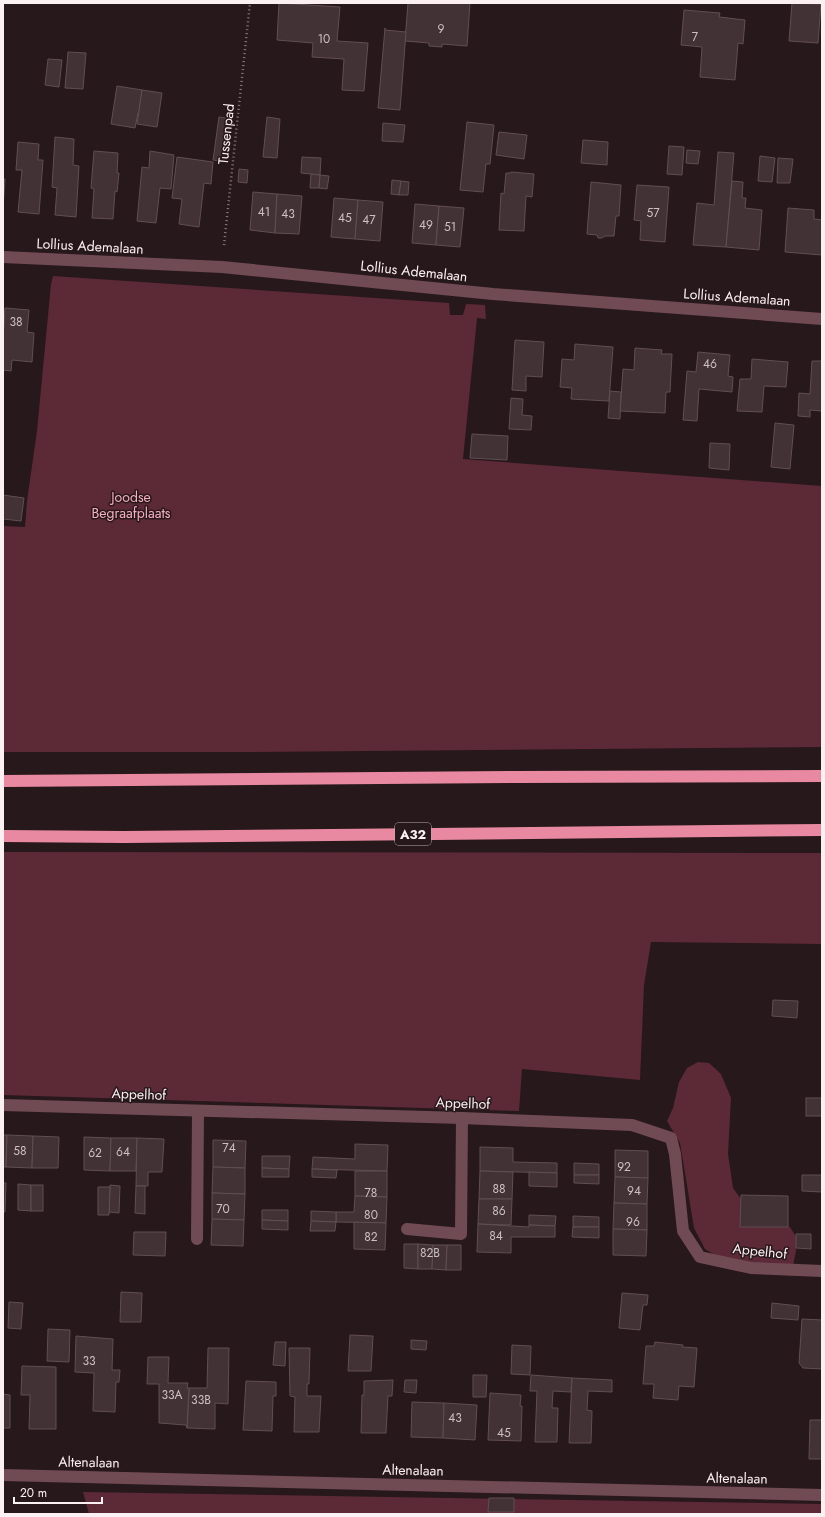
<svg xmlns="http://www.w3.org/2000/svg" width="825" height="1517" viewBox="0 0 825 1517" font-family="Jost,sans-serif">
<style>
.green{fill:#5c2937}
.building{fill:#423235;stroke:#604e52}
.lines{fill:none;stroke-linecap:round;stroke-linejoin:round}
.path{stroke:#8a7d80;stroke-width:2.5;stroke-dasharray:1 3;stroke-linecap:butt}
.minor{stroke:#714b54;stroke-width:12}
.highway{stroke:#e989a1;stroke-width:12}
.labels{text-anchor:middle;stroke-width:3;stroke-linejoin:round;paint-order:stroke}
.number-label{font-size:12px;fill:#cdc0c3}
.shield{fill:#27181b;stroke:#bbafb2;stroke-width:1}
.shield-label{font-size:13px;font-weight:bold;fill:#fbf0f2}
.street-label{font-size:14px;fill:#fbf0f2;stroke:#27181b}
.park-label{font-size:14px;fill:#faafc0;stroke:#27181b}
</style>
<rect width="100%" height="100%" fill="#27181b"/>
<g class="green">
<polygon points="53,276 449,303 450,315 463,315 466,304 485,305 486,319 477,318 463,459 822,486 822,747 249,752 3,752 3,526 25,527 27,501 37,431 51,284"/>
<polygon points="3,852 822,853 822,944 651,942 644,985 640,1080 522,1069 519,1111 3,1095"/>
<polygon points="698,1062 709,1063 721,1074 731,1098 728,1154 733,1188 743,1202 753,1212 790,1227 798,1240 793,1266 728,1263 705,1249 694,1228 680,1143 667,1121 673,1108 679,1082 687,1068"/>
<polygon points="83,1492 822,1504 822,1514 89,1514"/>
</g>
<g class="building">
<polygon points="279,3 340,7 337,41 368,43 364,91 342,90 344,59 312,57 313,43 277,40"/>
<polygon points="408,3 470,3 467,46 442,44 442,47 429,46 429,43 405,41"/>
<polygon points="792,3 821,4 818,43 789,41"/>
<polygon points="684,10 720,13 719,17 745,20 743,44 738,43 735,80 700,77 702,47 681,45"/>
<polygon points="385,28 385,30 406,32 400,110 378,108"/>
<polygon points="68,52 86,53 83,89 65,88"/>
<polygon points="48,59 62,60 59,87 45,85"/>
<polygon points="117,86 142,90 139,113 138,113 135,128 111,124"/>
<polygon points="142,90 162,93 157,127 137,124"/>
<polygon points="219,117 232,119 226,162 213,160"/>
<polygon points="267,117 280,119 277,158 263,157"/>
<polygon points="467,122 494,125 490,164 486,164 483,192 460,190"/>
<polygon points="383,123 405,125 403,142 382,141"/>
<polygon points="499,132 527,135 524,159 496,155"/>
<polygon points="55,137 74,139 73,165 79,166 76,217 55,215 57,188 52,187"/>
<polygon points="583,140 608,142 607,165 581,163"/>
<polygon points="18,142 39,144 38,160 43,160 39,214 18,212 22,170 16,170"/>
<polygon points="669,146 684,147 682,175 667,174"/>
<polygon points="687,150 700,151 698,164 686,163"/>
<polygon points="94,151 118,153 117,173 119,173 117,192 115,191 113,219 92,218 94,189 91,188"/>
<polygon points="150,151 174,155 171,189 160,188 156,223 137,221 142,167 149,168"/>
<polygon points="718,152 734,153 726,247 693,245 697,203 714,205"/>
<polygon points="760,156 775,158 772,182 758,181"/>
<polygon points="177,157 213,162 211,184 204,183 199,227 179,224 182,199 172,198"/>
<polygon points="302,157 321,158 320,175 301,173"/>
<polygon points="778,158 793,159 790,183 777,183"/>
<polygon points="239,169 248,170 247,183 238,182"/>
<polygon points="511,172 534,174 532,197 526,196 524,231 499,230 501,193 504,194 506,173 511,173"/>
<polygon points="311,174 320,175 319,188 310,188"/>
<polygon points="320,175 329,176 327,189 319,188"/>
<polygon points="3,179 5,179 3,208"/>
<polygon points="392,180 401,181 399,195 391,194"/>
<polygon points="401,181 409,182 408,195 399,195"/>
<polygon points="732,181 743,182 742,198 746,198 745,208 762,210 759,250 726,247"/>
<polygon points="591,182 621,185 619,216 616,216 614,236 605,236 602,238 598,238 597,235 587,234"/>
<polygon points="637,185 669,187 665,242 640,240 641,221 634,220"/>
<polygon points="253,192 277,194 275,233 250,230"/>
<polygon points="277,194 302,196 299,234 275,233"/>
<polygon points="334,198 358,200 355,239 331,237"/>
<polygon points="358,200 383,202 380,241 355,239"/>
<polygon points="415,204 439,206 436,245 412,243"/>
<polygon points="439,206 464,208 460,247 436,245"/>
<polygon points="788,208 814,210 814,219 822,220 822,255 785,252"/>
<polygon points="5,308 29,310 27,332 34,333 32,362 12,360 11,371 3,370 3,340"/>
<polygon points="515,340 544,342 542,377 526,376 526,391 512,390"/>
<polygon points="575,344 613,347 609,401 571,399 572,388 560,387 562,359 574,360"/>
<polygon points="635,348 662,350 661,354 672,354 670,392 666,392 665,413 620,411 623,369 634,370"/>
<polygon points="698,352 730,355 728,376 733,377 732,392 699,389 697,421 683,420 687,371 696,372"/>
<polygon points="752,359 788,362 786,387 764,386 762,412 737,411 740,379 751,379"/>
<polygon points="812,361 822,361 822,411 810,410 810,417 798,416 799,393 810,394"/>
<polygon points="610,391 621,392 620,419 608,418"/>
<polygon points="511,398 523,399 522,415 532,416 531,430 509,429"/>
<polygon points="775,423 794,425 790,469 771,467"/>
<polygon points="472,434 508,436 507,460 470,458"/>
<polygon points="710,443 730,444 729,470 709,468"/>
<polygon points="3,495 24,498 21,521 3,519"/>
<polygon points="773,1000 798,1001 797,1018 772,1016"/>
<rect x="806" y="1098" width="16" height="18"/>
<polygon points="3,1135 7,1135 6,1167 3,1167"/>
<polygon points="7,1135 33,1136 32,1168 6,1167"/>
<polygon points="33,1136 59,1137 58,1168 32,1168"/>
<polygon points="84,1137 111,1138 110,1171 84,1170"/>
<polygon points="111,1138 137,1138 136,1171 110,1171"/>
<polygon points="137,1138 164,1139 162,1172 148,1172 148,1186 136,1186"/>
<polygon points="213,1140 246,1141 245,1168 213,1167"/>
<polygon points="355,1144 388,1145 387,1171 312,1169 313,1157 355,1159"/>
<polygon points="480,1147 513,1148 513,1162 557,1163 557,1173 480,1171"/>
<polygon points="615,1150 648,1151 648,1178 615,1177"/>
<polygon points="262,1156 290,1156 289,1169 262,1168"/>
<polygon points="574,1163 599,1164 599,1175 574,1175"/>
<polygon points="213,1167 245,1168 245,1194 212,1193"/>
<polygon points="262,1168 289,1169 289,1177 262,1177"/>
<polygon points="312,1169 337,1170 336,1178 312,1177"/>
<polygon points="355,1171 387,1171 387,1197 355,1196"/>
<polygon points="480,1171 513,1172 512,1199 479,1199"/>
<polygon points="529,1172 557,1173 557,1187 529,1186"/>
<polygon points="574,1175 599,1175 599,1184 574,1183"/>
<polygon points="802,1175 822,1175 822,1192 802,1191"/>
<polygon points="615,1177 648,1178 647,1204 614,1203"/>
<polygon points="3,1183 6,1183 5,1212 3,1212"/>
<polygon points="18,1184 31,1185 31,1211 18,1210"/>
<rect x="31" y="1185" width="12" height="26"/>
<polygon points="110,1185 120,1186 119,1213 109,1212"/>
<polygon points="136,1186 145,1186 145,1214 135,1213"/>
<polygon points="98,1187 110,1187 109,1215 98,1215"/>
<polygon points="212,1193 245,1194 244,1220 212,1219"/>
<polygon points="741,1195 788,1196 788,1227 740,1227"/>
<polygon points="355,1196 387,1197 386,1223 336,1222 336,1212 354,1212"/>
<polygon points="479,1199 512,1199 511,1225 478,1224"/>
<polygon points="614,1203 647,1204 647,1230 613,1229"/>
<polygon points="262,1210 288,1210 288,1221 262,1220"/>
<polygon points="311,1211 336,1212 336,1222 311,1221"/>
<polygon points="529,1215 556,1216 555,1226 529,1225"/>
<polygon points="573,1216 599,1217 599,1227 573,1227"/>
<polygon points="212,1219 244,1220 243,1246 211,1245"/>
<polygon points="262,1220 288,1221 288,1230 262,1229"/>
<polygon points="311,1221 336,1222 335,1231 310,1231"/>
<polygon points="354,1222 386,1223 385,1250 354,1249"/>
<polygon points="478,1224 529,1227 529,1225 555,1226 555,1237 511,1237 511,1253 477,1252"/>
<polygon points="573,1227 599,1227 599,1238 572,1237"/>
<polygon points="613,1229 647,1230 646,1256 613,1255"/>
<polygon points="134,1232 166,1232 165,1256 133,1255"/>
<polygon points="796,1234 811,1234 811,1249 796,1248"/>
<polygon points="404,1244 418,1244 418,1269 404,1268"/>
<polygon points="418,1244 433,1245 432,1269 418,1269"/>
<polygon points="433,1245 447,1245 446,1270 432,1269"/>
<polygon points="447,1245 461,1245 461,1270 446,1270"/>
<polygon points="121,1292 142,1293 141,1322 120,1322"/>
<polygon points="622,1293 648,1295 647,1305 643,1305 640,1330 619,1328"/>
<polygon points="9,1302 23,1303 21,1329 8,1328"/>
<polygon points="772,1303 799,1306 798,1320 771,1318"/>
<polygon points="802,1319 822,1320 822,1369 803,1368 799,1363"/>
<polygon points="48,1329 70,1330 69,1362 47,1361"/>
<polygon points="350,1335 373,1336 371,1371 348,1371"/>
<polygon points="76,1336 113,1339 112,1370 120,1370 119,1382 116,1382 115,1412 93,1411 94,1373 75,1372"/>
<polygon points="411,1340 427,1341 426,1350 411,1349"/>
<polygon points="275,1342 286,1342 285,1366 273,1365"/>
<polygon points="655,1342 683,1345 682,1347 697,1348 694,1387 679,1386 678,1400 653,1398 654,1384 643,1384 646,1346 654,1346"/>
<polygon points="512,1345 531,1346 530,1375 511,1374"/>
<polygon points="208,1348 229,1348 228,1404 215,1403 215,1429 187,1428 189,1388 207,1388"/>
<polygon points="289,1348 310,1348 309,1384 307,1384 307,1396 321,1396 319,1432 294,1432 295,1397 290,1396"/>
<polygon points="148,1357 169,1357 168,1383 188,1383 187,1388 189,1388 187,1428 186,1425 159,1423 159,1384 147,1384"/>
<polygon points="22,1366 56,1367 56,1429 29,1429 30,1395 21,1395"/>
<polygon points="473,1375 487,1375 486,1397 473,1397"/>
<polygon points="531,1375 572,1378 571,1392 553,1391 552,1408 558,1408 557,1442 535,1442 537,1391 530,1391"/>
<polygon points="572,1378 612,1380 612,1392 588,1391 587,1410 592,1411 591,1443 569,1443"/>
<polygon points="393,1380 392,1396 388,1396 386,1433 361,1433 362,1395 364,1395 364,1381"/>
<polygon points="405,1380 417,1380 416,1393 404,1392"/>
<polygon points="246,1381 276,1382 276,1396 273,1396 272,1431 243,1430"/>
<polygon points="490,1393 521,1395 520,1406 522,1406 521,1441 488,1440"/>
<polygon points="3,1394 10,1395 10,1428 3,1428"/>
<polygon points="412,1402 444,1403 443,1438 411,1437"/>
<polygon points="444,1403 477,1405 475,1440 443,1438"/>
<polygon points="810,1420 822,1420 822,1459 809,1459"/>
<polygon points="489,1498 514,1498 514,1512 488,1512"/>
</g>
<g class="lines">
<polyline class="path" points="224,245 250,3"/>
<g class="minor">
<polyline points="3,257 222,267 493,294 822,319"/>
<polyline points="3,1105 462,1118 632,1125 671,1138 675,1154 683,1231 700,1257 751,1268 822,1271"/>
<polyline points="407,1229 461,1234 462,1118"/>
<polyline points="197,1239 198,1111"/>
<polyline points="3,1475 822,1495"/>
</g>
<g class="highway">
<polyline points="3,781 515,777 822,776"/>
<polyline points="3,836 124,837 822,830"/>
</g>
</g>
<g class="labels">
<g class="number-label">
<text x="441" y="33">9</text>
<text x="695" y="41">7</text>
<text x="324" y="43">10</text>
<text x="264" y="216">41</text>
<text x="653" y="217">57</text>
<text x="288" y="218">43</text>
<text x="345" y="222">45</text>
<text x="369" y="224">47</text>
<text x="426" y="229">49</text>
<text x="450" y="231">51</text>
<text x="16" y="326">38</text>
<text x="710" y="368">46</text>
<text x="229" y="1152">74</text>
<text x="20" y="1155">58</text>
<text x="123" y="1156">64</text>
<text x="95" y="1157">62</text>
<text x="624" y="1171">92</text>
<text x="499" y="1193">88</text>
<text x="634" y="1195">94</text>
<text x="371" y="1197">78</text>
<text x="223" y="1213">70</text>
<text x="499" y="1215">86</text>
<text x="371" y="1219">80</text>
<text x="633" y="1226">96</text>
<text x="496" y="1240">84</text>
<text x="371" y="1241">82</text>
<text x="430" y="1257">82B</text>
<text x="89" y="1365">33</text>
<text x="172" y="1399">33A</text>
<text x="201" y="1404">33B</text>
<text x="455" y="1422">43</text>
<text x="504" y="1437">45</text>
</g>
<rect class="shield" x="395" y="823" width="36" height="22" rx="3"/>
<g class="shield-label">
<text x="413" y="839">A32</text>
</g>
<g class="street-label">
<text transform="translate(226 134) rotate(-84)" y="5">Tussenpad</text>
<text transform="translate(90 246) rotate(3)" y="5">Lollius Ademalaan</text>
<text transform="translate(414 271) rotate(6)" y="5">Lollius Ademalaan</text>
<text transform="translate(737 297) rotate(4)" y="5">Lollius Ademalaan</text>
<text transform="translate(139 1094) rotate(2)" y="5">Appelhof</text>
<text transform="translate(463 1103) rotate(2)" y="5">Appelhof</text>
<text transform="translate(760 1251) rotate(6)" y="5">Appelhof</text>
<text transform="translate(89 1462) rotate(1)" y="5">Altenalaan</text>
<text transform="translate(413 1470) rotate(1)" y="5">Altenalaan</text>
<text transform="translate(737 1478) rotate(1)" y="5">Altenalaan</text>
</g>
<g class="park-label">
<text x="131" y="502">Joodse<tspan x="131" dy="16">Begraafplaats</tspan></text>
</g>
</g>
<rect width="825" height="1517" fill="none" stroke="#fbf0f2" stroke-width="8"/>
<path d="M14 1497v6h88v-6" fill="none" stroke="#fbf0f2" stroke-width="2"/>
<text x="20" y="1497" font-size="12" fill="#fbf0f2" stroke="#27181b" stroke-width="3" paint-order="stroke">20 m</text>
</svg>
